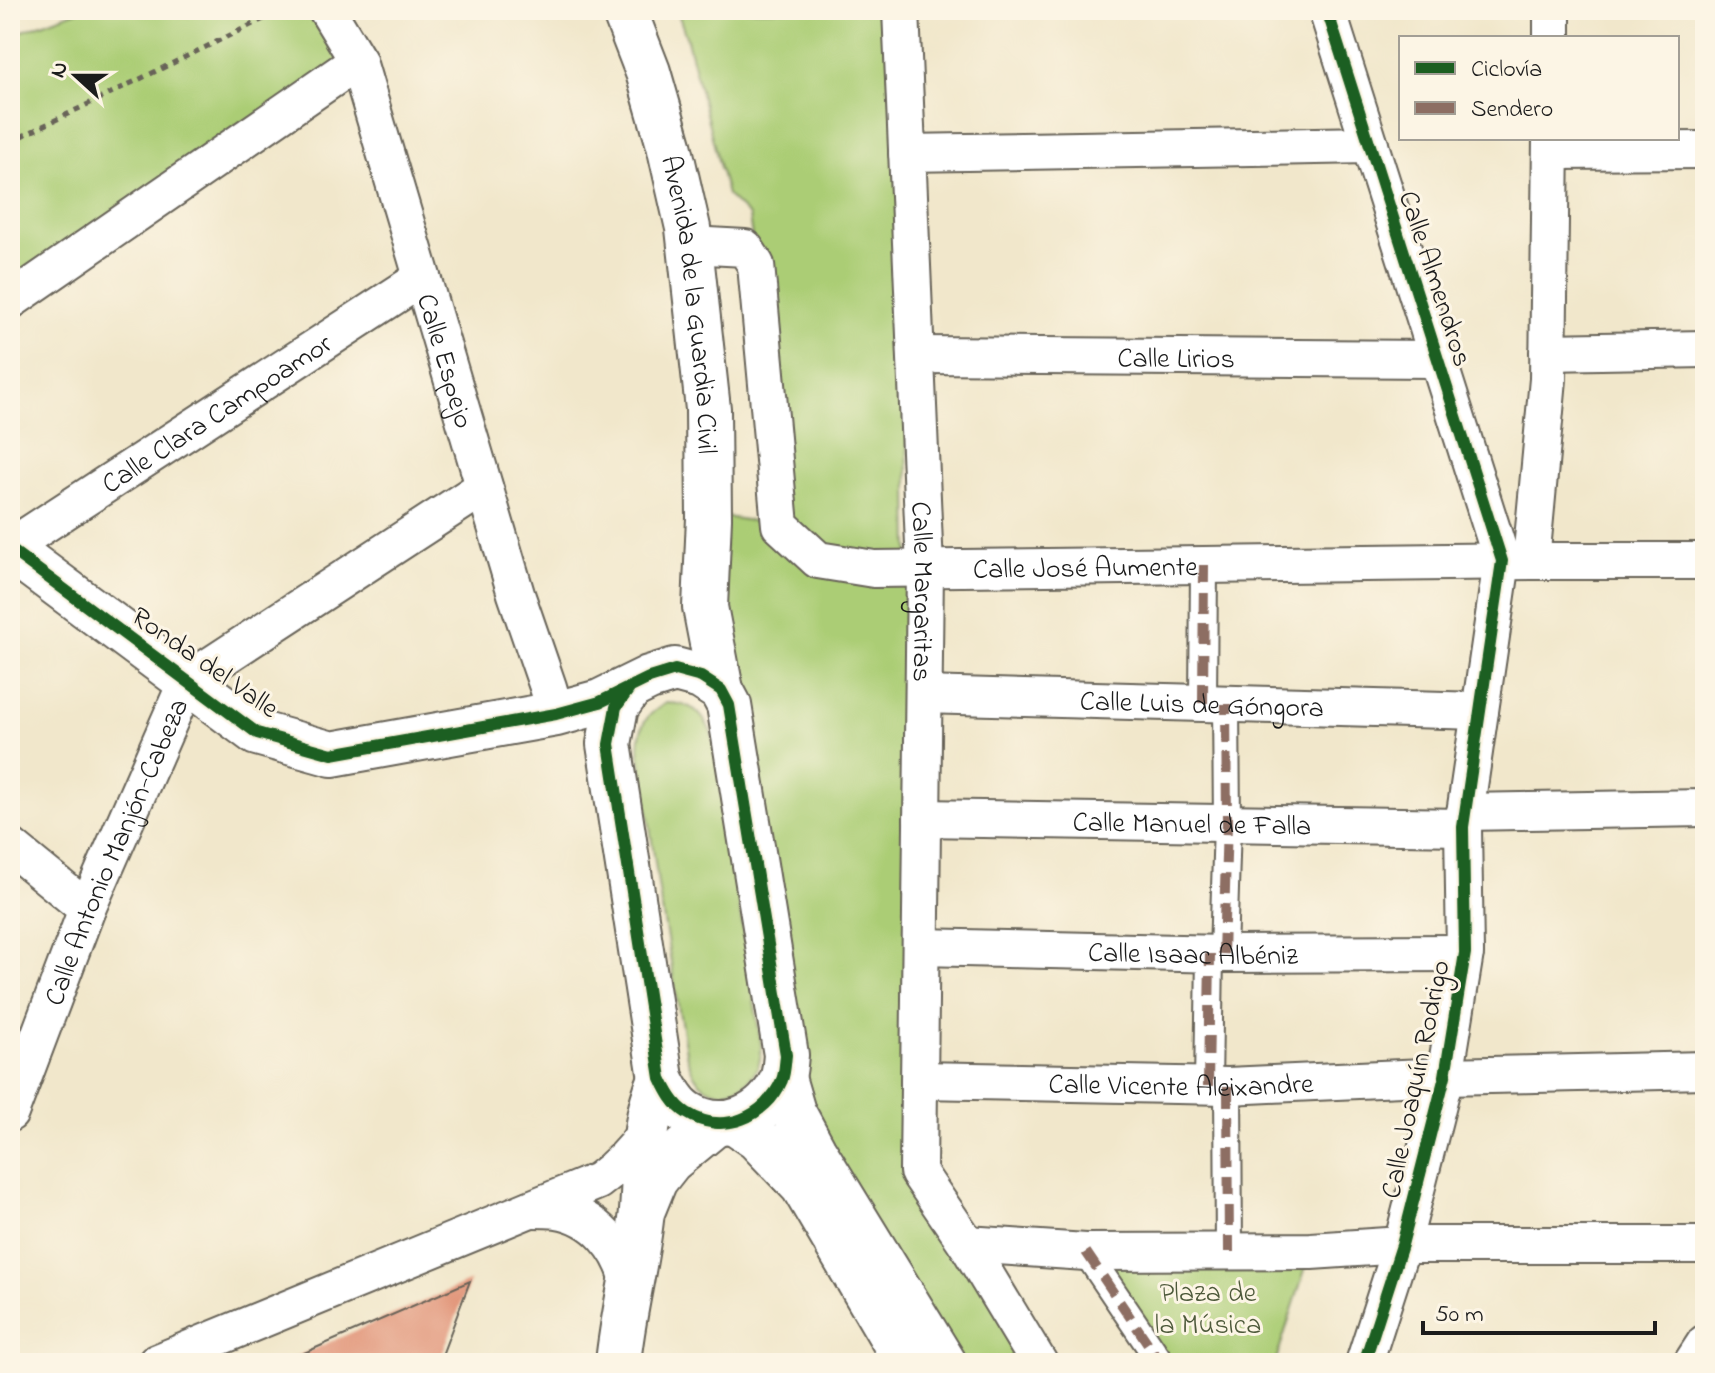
<svg xmlns="http://www.w3.org/2000/svg" width="1715" height="1373" viewBox="0 0 1715 1373" font-family="'Indie Flower',sans-serif">
<style>
.green{fill:#abcd75;stroke:#647448;stroke-width:2}
.building{fill:#e09073}
.lines{fill:none;stroke-linecap:round;stroke-linejoin:round}
.pedestrian-casing{stroke:#676359;stroke-width:30}
.minor-casing{stroke:#676359;stroke-width:40}
.tertiary-casing{stroke:#676359;stroke-width:48}
.path{stroke:#676359;stroke-width:5;stroke-dasharray:6 6;stroke-linecap:butt}
.pedestrian{stroke:#fff;stroke-width:26}
.minor{stroke:#fff;stroke-width:36}
.tertiary{stroke:#fff;stroke-width:44}
.quiet{stroke:#8d6e63;stroke-width:10;stroke-dasharray:20 10;stroke-linecap:butt}
.cycleway-casing{stroke:#fcf5e5;stroke-width:17}
.cycleway{stroke:#1b5e20;stroke-width:12}
.labels{text-anchor:middle;stroke-width:6;stroke-linejoin:round;paint-order:stroke}
.street-label{font-size:28px;fill:#1c1c1c;stroke:#fcf5e5}
.park-label{font-size:28px;fill:#4e5a3b;stroke:#fcf5e5}
</style>
<rect width="100%" height="100%" fill="#fcf5e5"/>
<filter id="ink" filterUnits="userSpaceOnUse"><feTurbulence type="fractalNoise" baseFrequency=".0125" numOctaves="2"/><feDisplacementMap in="SourceGraphic" scale="16" xChannelSelector="R" yChannelSelector="G"/><feConvolveMatrix kernelMatrix="1 2 1 2 8 2 1 2 1" color-interpolation-filters="sRGB"/></filter>
<filter id="wash" filterUnits="userSpaceOnUse"><feTurbulence type="fractalNoise" baseFrequency=".006" numOctaves="4" result="noise"/><feDisplacementMap in="SourceGraphic" scale="32" xChannelSelector="R" yChannelSelector="G"/><feGaussianBlur stdDeviation="1.8" result="paint"/><feColorMatrix in="noise" values="0 0 0 0 0 0 0 0 0 0 0 0 0 0 0 0 0 1.4 0 .05"/><feComposite in="paint" operator="in"/></filter>
<g filter="url(#wash)">
<rect width="100%" height="100%" fill="#f1e7cb"/>
<g class="green">
<polygon points="79,10 327,10 358,61 10,301 10,36"/>
<polygon points="677,10 901,10 918,1172 1039,1363 948,1363 783,1078 721,690 725,517 779,525 756,265 749,216 727,195 687,40"/>
<path d="M 666,703 C 692,703 701,711 712,734 L 761,1044 C 761,1050 761,1057 759,1063 C 752,1085 724,1101 703,1085 C 694,1079 691,1068 687,1058 L 659,891 L 639,748 C 640,723 645,716 666,703 Z"/>
<polygon points="1311,1251 1275,1363 1161,1363 1086,1252"/>
</g>
<g id="blocks">
<polygon class="building" points="470,1281 439,1363 281,1363"/>
</g>
</g>
<g filter="url(#ink)">
<use href="#blocks" fill-opacity="0" stroke="#676359" stroke-width="2"/>
<g class="lines">
<defs>
<g id="pedestrian">
<polyline points="1203,703 1204,565"/>
<polyline points="1223,954 1227,823 1226,704"/>
<polyline points="1208,1086 1210,954"/>
<polyline points="1228,1086 1229,1252"/>
<polyline points="1086,1252 1161,1363"/>
</g>
<g id="minor">
<path id="s1" d="M 327,10 L 358,61 L 516,594 L 548,687 L 556,714"/>
<path id="s2" d="M 901,10 L 925,568 L 918,1172 L 967,1244 L 1039,1363"/>
<polyline points="1327,10 1502,561 1463,827 1465,953 1445,1076 1402,1245 1364,1363"/>
<polyline points="1552,38 1552,10"/>
<polyline points="1551,151 1705,150"/>
<polyline points="907,153 1370,145"/>
<path id="s3" d="M 690,245 L 745,248 L 756,265 L 780,525 L 818,560 L 874,569 L 1531,561 L 1705,561"/>
<polyline points="10,301 358,61"/>
<polyline points="1548,352 1705,349"/>
<path id="s4" d="M 916,355 L 1437,359"/>
<path id="s5" d="M 10,547 L 422,278"/>
<polyline points="1531,561 1548,379 1551,138"/>
<path id="s6" d="M 924,695 L 1480,711"/>
<polyline points="1465,812 1705,808"/>
<path id="s7" d="M 922,818 L 1463,827"/>
<polyline points="10,846 87,909"/>
<path id="s8" d="M 921,947 L 1223,954 L 1465,953"/>
<path id="s9" d="M 919,1080 L 1228,1086 L 1445,1076 L 1705,1070"/>
<path id="s10" d="M 10,1113 L 87,909 L 187,681 L 484,487"/>
<path d="M 531,1209 C 540,1209 549,1209 557,1210 C 596,1216 622,1249 630,1285"/>
<polyline points="967,1244 1086,1252 1311,1251 1402,1245 1705,1245"/>
<path d="M 156,1363 L 598,1181 C 617,1167 632,1152 645,1133"/>
<polyline points="1692,1363 1705,1343"/>
</g>
<g id="tertiary">
<path id="s11" d="M 624,10 L 648,72 L 669,145 L 688,228 L 708,409 L 709,518 L 705,607 L 721,690"/>
<path d="M 10,549 L 257,733 L 332,754 L 556,714 L 600,702 L 649,678 L 675,670 L 701,677 L 721,690 L 729,705 L 786,1055 C 785,1063 785,1072 782,1080 C 766,1117 723,1136 687,1113 C 674,1105 667,1091 661,1078 L 609,744 L 616,707 L 629,689"/>
<polyline points="783,1078 793,1112 814,1151 944,1363"/>
<polyline points="735,1123 757,1138 803,1186 907,1363"/>
<polyline points="644,1207 655,1180 670,1161 715,1124"/>
<path d="M 618,1363 C 623,1312 637,1262 642,1211 C 646,1162 641,1125 661,1078"/>
</g>
</defs>
<use href="#pedestrian" class="pedestrian-casing"/>
<use href="#minor" class="minor-casing"/>
<use href="#tertiary" class="tertiary-casing"/>
<polyline class="path" points="10,142 282,10"/>
<use href="#pedestrian" class="pedestrian"/>
<use href="#minor" class="minor"/>
<use href="#tertiary" class="tertiary"/>
<g class="quiet">
<polyline points="1203,703 1204,565"/>
<polyline points="1223,954 1227,823 1226,704"/>
<polyline points="1208,1086 1210,954"/>
<polyline points="1228,1086 1229,1252"/>
<polyline points="1086,1252 1161,1363"/>
</g>
<defs>
<g id="cycleway">
<polyline points="1327,10 1502,561 1463,827 1465,953 1445,1076 1402,1245 1364,1363"/>
<path d="M 10,549 L 257,733 L 332,754 L 556,714 L 600,702 L 649,678 L 675,670 L 701,677 L 721,690 L 729,705 L 786,1055 C 785,1063 785,1072 782,1080 C 766,1117 723,1136 687,1113 C 674,1105 667,1091 661,1078 L 609,744 L 616,707 L 629,689"/>
</g>
</defs>
<use href="#cycleway" class="cycleway-casing"/>
<use href="#cycleway" class="cycleway"/>
</g>
</g>
<g class="labels">
<g class="street-label">
<text transform="translate(1437 278) rotate(72)" y="10">Calle Almendros</text>
<text dy="10" stroke="none"><textPath href="#s11" startOffset="304">Avenida de la Guardia Civil</textPath></text>
<text dy="10" stroke="none"><textPath href="#s4" startOffset="260">Calle Lirios</textPath></text>
<text dy="10" stroke="none"><textPath href="#s1" startOffset="372">Calle Espejo</textPath></text>
<text dy="10" stroke="none"><textPath href="#s5" startOffset="246">Calle Clara Campoamor</textPath></text>
<text dy="10" stroke="none"><textPath href="#s3" startOffset="656">Calle José Aumente</textPath></text>
<text dy="10" stroke="none"><textPath href="#s2" startOffset="582">Calle Margaritas</textPath></text>
<text transform="translate(206 661) rotate(35)" y="10">Ronda del Valle</text>
<text dy="10" stroke="none"><textPath href="#s6" startOffset="278">Calle Luis de Góngora</textPath></text>
<text dy="10" stroke="none"><textPath href="#s7" startOffset="270">Calle Manuel de Falla</textPath></text>
<text dy="10" stroke="none"><textPath href="#s10" startOffset="282">Calle Antonio Manjón-Cabeza</textPath></text>
<text dy="10" stroke="none"><textPath href="#s8" startOffset="272">Calle Isaac Albéniz</textPath></text>
<text transform="translate(1414 1079) rotate(-78)" y="10">Calle Joaquín Rodrigo</text>
<text dy="10" stroke="none"><textPath href="#s9" startOffset="262">Calle Vicente Aleixandre</textPath></text>
</g>
<g class="park-label">
<text x="1208" y="1301">Plaza de<tspan x="1208" dy="32">la Música</tspan></text>
</g>
</g>
<rect width="1715" height="1373" fill="none" stroke="#fcf5e5" stroke-width="40"/>
<rect x="1399" y="36" width="280" height="104" fill="#fcf5e5" stroke="#a29e95" stroke-width="2"/>
<rect x="1415" y="62" width="40" height="12" fill="#1b5e20" stroke="#a29e95" stroke-width="2"/>
<text x="1471" y="76" font-size="24" fill="#1c1c1c">Ciclovía</text>
<rect x="1415" y="102" width="40" height="12" fill="#8d6e63" stroke="#a29e95" stroke-width="2"/>
<text x="1471" y="116" font-size="24" fill="#1c1c1c">Sendero</text>
<g transform="translate(76 76) rotate(291)" stroke="#fcf5e5" stroke-width="6" paint-order="stroke">
<path d="M0-6L14 30L0 20L-14 30Z" fill="#1c1c1c"/>
<text y="-12" font-size="22" font-weight="bold" text-anchor="middle" fill="#1c1c1c">N</text>
</g>
<path d="M1423 1321v12h232v-12" fill="none" stroke="#1c1c1c" stroke-width="4"/>
<text x="1435" y="1321" font-size="24" fill="#1c1c1c" stroke="#fcf5e5" stroke-width="6" paint-order="stroke">50 m</text>
</svg>
